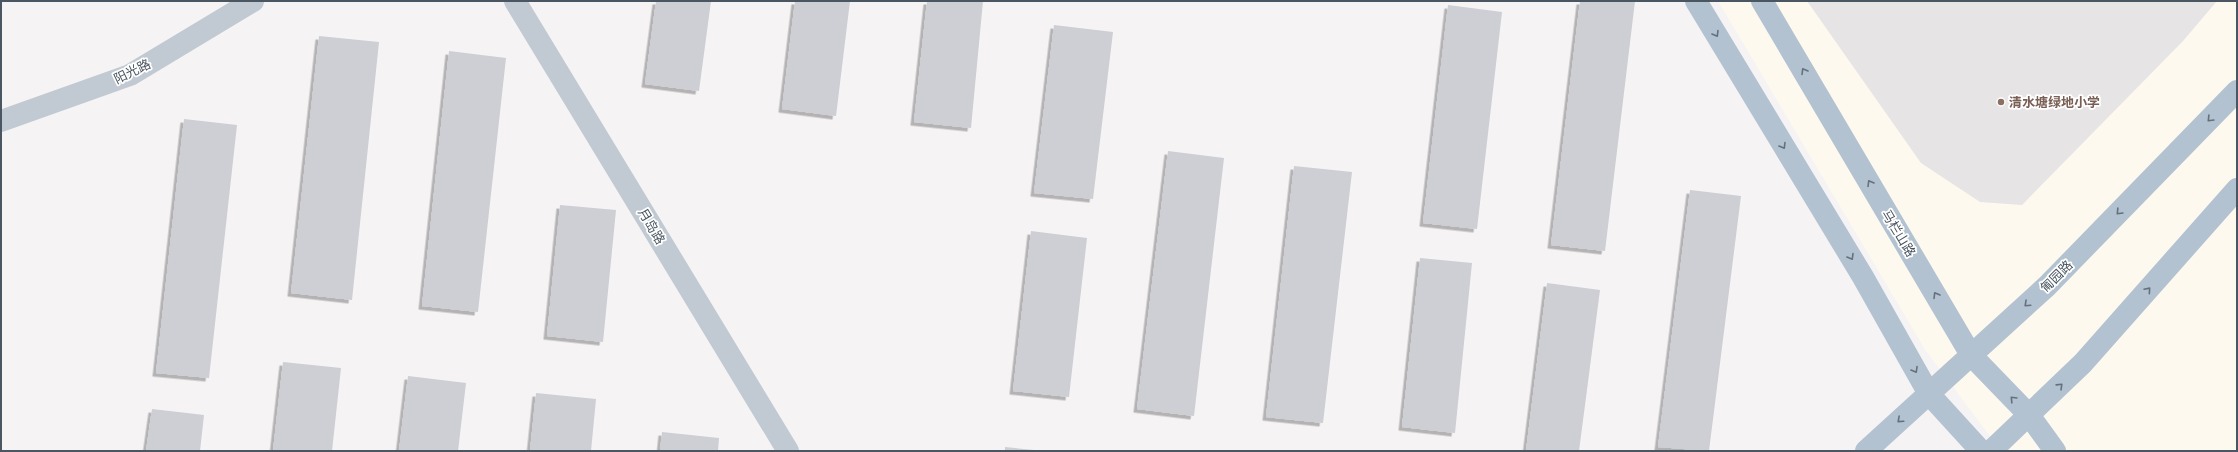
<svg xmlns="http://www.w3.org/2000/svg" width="2238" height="452" viewBox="0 0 2238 452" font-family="Quicksand,'Noto Sans SC',sans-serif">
	<defs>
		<filter id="shadow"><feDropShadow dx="-3.5" dy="3.5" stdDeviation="0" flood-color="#0004"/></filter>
	</defs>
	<rect width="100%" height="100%" fill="#f5f3f3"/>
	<!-- commercial -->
	<path fill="#fdf9ef" d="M1718 1H2237V451H2001L1926 351Z"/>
	<!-- education -->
	<path fill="#e6e4e5" d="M1807 1H2217L2183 41 2022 205 1980 202 1921 163Z"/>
	<!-- building -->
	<path fill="#cdcfd5" filter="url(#shadow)" d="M656 1H711L699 91 645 84Z
		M795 1H850L836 116 782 109Z
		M927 1H983L971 128 914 122Z
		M1580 1H1635L1605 251 1551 245Z
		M1448 5 1502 12 1477 229 1423 223Z
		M1054 25 1113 32 1093 199 1034 193Z
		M319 36 379 42 352 300 291 293Z
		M449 51 506 58 478 312 422 306Z
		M184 119 237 125 209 378 156 373Z
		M1168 151 1224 158 1194 416 1137 409Z
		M1294 166 1352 172 1323 423 1266 417Z
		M1690 190 1741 196 1709 451 1658 447Z
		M560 205 616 210 603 342 547 336Z
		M1031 231 1087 238 1069 397 1013 391Z
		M1420 258 1472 263 1455 433 1402 427Z
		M1547 283 1600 290 1579 451H1526Z
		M283 362 341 368 332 451H273Z
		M408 376 466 383 458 451H399Z
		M536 393 596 399 591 451H530Z
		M152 409 204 415 200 451H146Z
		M662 432 719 438 718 451H660Z
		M1005 447 1034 450V451H1005Z"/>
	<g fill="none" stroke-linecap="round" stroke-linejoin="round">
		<!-- minor -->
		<path stroke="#c1cad2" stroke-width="22" d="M515 1 788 451
			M1 121 130 75 253 1"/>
		<!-- major -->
		<path stroke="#b3c2d1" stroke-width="22" d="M1696 1 1863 277 1929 394 1981 451
			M1762 1 1971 355 2029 415 2055 451
			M1866 451 2047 286 2237 91
			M1991 451 2083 363 2237 189"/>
	</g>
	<!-- one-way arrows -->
	<defs><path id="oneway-chevron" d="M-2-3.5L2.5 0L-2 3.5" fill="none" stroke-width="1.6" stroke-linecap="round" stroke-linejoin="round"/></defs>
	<g stroke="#64717d">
		<use href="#oneway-chevron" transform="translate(1716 34) rotate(59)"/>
		<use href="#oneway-chevron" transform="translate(1804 71) rotate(-121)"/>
		<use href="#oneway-chevron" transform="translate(2210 119) rotate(134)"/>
		<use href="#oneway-chevron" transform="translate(1783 146) rotate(59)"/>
		<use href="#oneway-chevron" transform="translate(1870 183) rotate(-121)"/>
		<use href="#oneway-chevron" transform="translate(2119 212) rotate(134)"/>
		<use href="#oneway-chevron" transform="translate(1851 257) rotate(59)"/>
		<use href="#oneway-chevron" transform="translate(2148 290) rotate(-49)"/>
		<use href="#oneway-chevron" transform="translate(1936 295) rotate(-121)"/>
		<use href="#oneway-chevron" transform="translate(2027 304) rotate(137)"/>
		<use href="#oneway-chevron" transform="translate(1915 370) rotate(60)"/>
		<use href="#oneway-chevron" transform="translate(2060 386) rotate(-44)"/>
		<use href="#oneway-chevron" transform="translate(2013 399) rotate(-134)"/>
		<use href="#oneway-chevron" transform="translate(1900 420) rotate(138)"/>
	</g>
	<!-- markers -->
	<circle fill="#8d6e63" stroke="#fff" stroke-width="1.5" cx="2001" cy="102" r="4"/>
	<g text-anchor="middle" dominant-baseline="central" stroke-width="3.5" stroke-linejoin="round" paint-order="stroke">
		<!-- street labels -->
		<g font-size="13" fill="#4a5661" stroke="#fff">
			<text transform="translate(132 71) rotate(-26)">阳光路</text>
			<text transform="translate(652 226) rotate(59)">月岛路</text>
			<text transform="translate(1899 233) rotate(59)">马栏山路</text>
			<text transform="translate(2056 276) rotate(-45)">匍园路</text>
		</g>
		<!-- education labels -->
		<g font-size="13" font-weight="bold" fill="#785e54" stroke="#fff" text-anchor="start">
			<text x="2009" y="102">清水塘绿地小学</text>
		</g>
	</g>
	<!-- border -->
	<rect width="2238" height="452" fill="none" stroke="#4a5661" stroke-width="4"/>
</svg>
